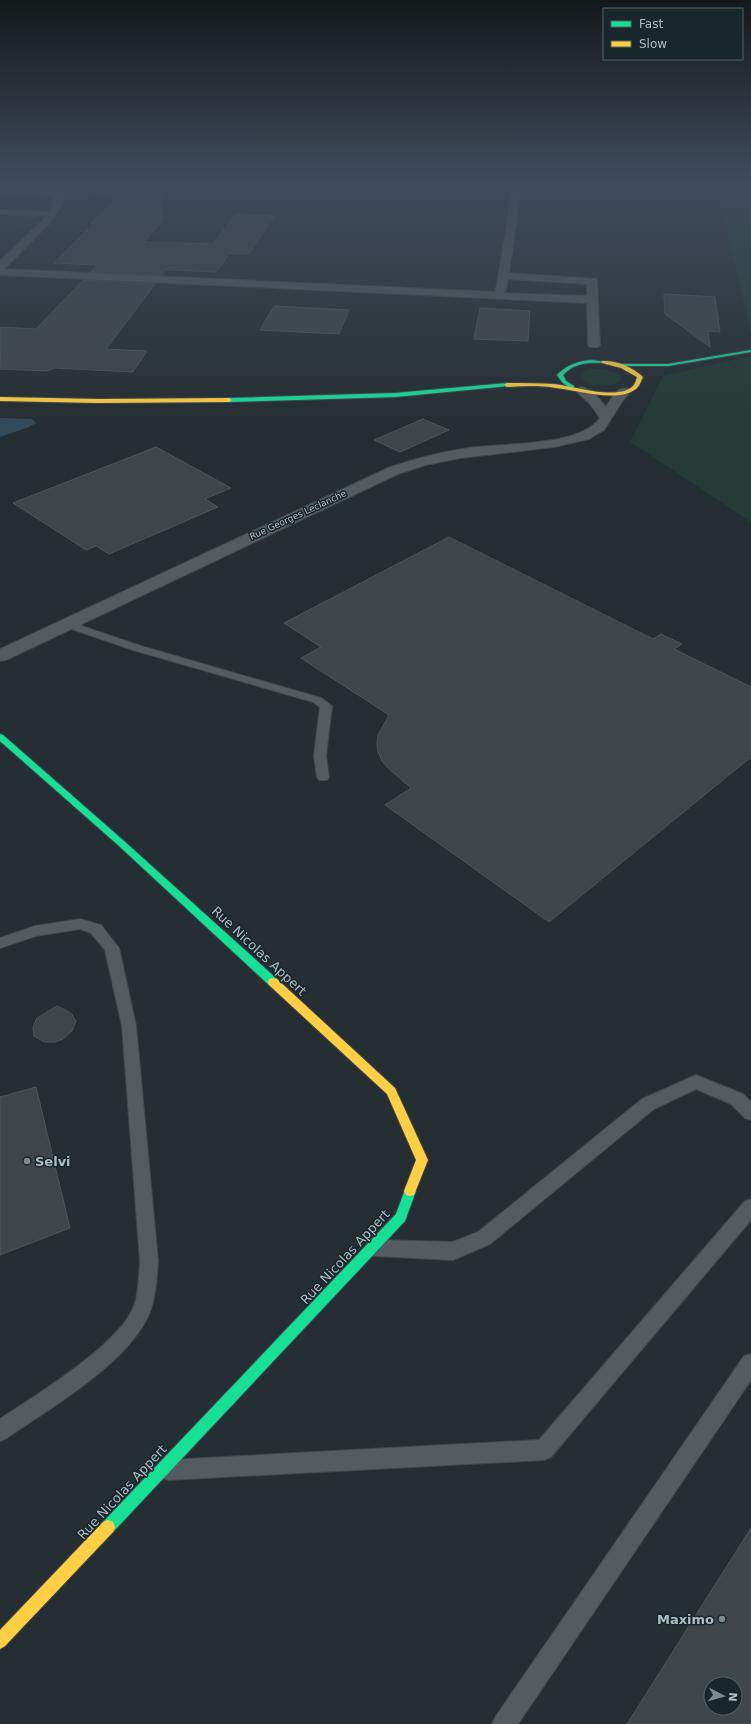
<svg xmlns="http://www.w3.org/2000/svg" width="751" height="1724" viewBox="0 0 751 1724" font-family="'DejaVu Sans',sans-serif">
	<rect width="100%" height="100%" fill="#252e32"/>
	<!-- green -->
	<path fill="#253a35" d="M716 181H751V333Z
		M0 216 35 217 26 225 0 224Z
		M751 356V522L630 442 663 376Z
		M600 369 615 372 622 378 621 380C612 389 587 388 580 376 584 369 593 369 600 369Z"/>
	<!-- water -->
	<path fill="#314c58" d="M0 418 32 419 36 423 29 427 0 437Z"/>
	<!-- building -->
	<path fill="#3f464a" stroke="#4d565a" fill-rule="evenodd" d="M82 181H162V221L144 242 213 244 236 214 274 216 249 254H229L216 272 166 270 162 275 91 272 98 265 54 263 93 224 91 223 117 198 81 190Z
		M83 280 155 284 106 349 147 351 133 372 54 368 47 371 0 369V327L36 329Z
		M664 294 715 297 720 332 708 331 710 347 665 314Z
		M274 306 349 310 339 334 260 330Z
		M480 308 530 311 528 341 474 339Z
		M423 419 449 430 400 452 374 440Z
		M156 447 231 488 205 499 218 507 109 554 96 546 86 550 13 503Z
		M449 537 653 639 661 634 682 644 674 649 751 687V757L549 922 385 805 411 788 389 769 382 761 378 752 377 744 378 735 389 715 301 658 321 647 284 623Z
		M57 1006 71 1013 76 1021 72 1031 63 1039 55 1042H44L34 1036 33 1027 37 1018Z
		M36 1087 70 1228 0 1255V1097Z
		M751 1528V1724H627ZM711 1684H735V1708H711Z"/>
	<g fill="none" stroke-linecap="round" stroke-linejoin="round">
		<!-- lane casing -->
		<g stroke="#42494c" stroke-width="2">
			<path id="lane" d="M0 191 59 192 62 194 59 196 0 195Z
				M0 210 52 212 55 214 52 216 0 214Z
				M67 621 141 646 321 698 332 706 326 756 329 777 327 780H319L317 777 314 756 320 707 313 702 133 650 63 626 62 624Z
				M80 919 101 925 119 948 136 1026 158 1261C157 1277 156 1294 151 1309 134 1360 50 1408 7 1438L0 1441V1419C35 1396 120 1344 134 1306 139 1292 139 1276 140 1261L122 1026 105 950 91 933 80 929 36 936 0 948V938L35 926Z
				M696 1075 743 1094 751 1102V1120L745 1118 731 1104 696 1089 654 1109 490 1244 453 1260 374 1256 368 1254 365 1248 368 1242 374 1240 453 1242 478 1232 642 1099Z
				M751 1199V1220L551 1457 544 1460 168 1480 161 1477 158 1470 161 1463 168 1460 539 1440 745 1201Z
				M751 1354V1380L518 1724H492L496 1716 744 1356Z"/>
		</g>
		<!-- street casing -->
		<g stroke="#42494c" stroke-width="2">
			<path id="street" d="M58 181H66L62 206 49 224 4 269 497 292 496 290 514 181H522L509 273 596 279 597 281 600 345 598 347H590L588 345 587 303 0 275V261L43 220 52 206ZM508 279 587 284V296L504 293 506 290Z
				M582 387C592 390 600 399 606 407 611 399 617 386 628 389L630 392 622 402 604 430 589 439 554 447 460 458 426 465 398 474 6 660 0 661V649L388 468C414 459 441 452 468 448 502 443 580 447 600 418L590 404 576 391 578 388Z"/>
		</g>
		<!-- fast casing -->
		<g stroke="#42494c" stroke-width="2">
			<path id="fast" d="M751 350V352L668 366H621L619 365 621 364H668Z
				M592 360 606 362 604 363C588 362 574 363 563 375L566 381 574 386V388C566 388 561 381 557 375 567 365 578 361 592 360Z
				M507 383 509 384V386L395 397 229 402 226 400 229 398 395 393Z
				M0 734 3 735 124 841 277 979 278 982 277 985 273 986 269 985 118 845 0 741Z
				M410 1186 414 1187 416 1191 405 1221 113 1532 108 1534 103 1532 101 1527 103 1522 396 1214 406 1187Z"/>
		</g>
		<!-- slow casing -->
		<g stroke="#42494c" stroke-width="2">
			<path id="slow" d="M602 361C616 360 633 367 643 377 641 381 640 385 637 388 619 404 578 390 556 388 540 385 523 386 507 387L504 385 507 383C523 383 538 383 554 384 573 386 618 401 633 386 635 384 636 380 637 377L621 368 602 363Z
				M0 397 99 399 229 398 232 400 229 402 99 403 0 401Z
				M273 978 277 979 395 1088 428 1160 414 1195 410 1196 406 1195 404 1191 416 1160 387 1094 269 985 268 982 269 979Z
				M108 1520 113 1522 115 1527 113 1532 5 1646 0 1649V1630L103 1522Z"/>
		</g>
		<!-- lane -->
		<use href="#lane" fill="#555c60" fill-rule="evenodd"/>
		<!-- street -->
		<use href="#street" fill="#555c60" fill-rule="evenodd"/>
		<!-- fast -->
		<use href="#fast" fill="#16e098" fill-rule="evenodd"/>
		<!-- slow -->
		<use href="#slow" fill="#ffcf43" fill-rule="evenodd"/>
	</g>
	<!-- sky -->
	<linearGradient id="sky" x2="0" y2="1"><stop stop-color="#14191c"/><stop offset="0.43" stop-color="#404c5a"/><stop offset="1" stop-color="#404c5a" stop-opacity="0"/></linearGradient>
	<rect width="751" height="422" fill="url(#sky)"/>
	<!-- markers -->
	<g fill="#7e8a91" stroke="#19262c" stroke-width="1.5">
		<circle cx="27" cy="1161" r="4"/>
		<circle cx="722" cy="1619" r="4"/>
	</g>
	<g text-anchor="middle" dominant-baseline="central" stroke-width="3" stroke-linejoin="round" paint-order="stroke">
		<!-- far-street labels -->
		<g font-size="9" fill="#aebcc4" stroke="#19262c">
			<text transform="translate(298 515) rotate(-25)">Rue Georges Leclanche</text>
		</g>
		<!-- near-street labels -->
		<g font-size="13" fill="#aebcc4" stroke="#19262c">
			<text transform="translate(259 951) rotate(43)">Rue Nicolas Appert</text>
			<text transform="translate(345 1257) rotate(-47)">Rue Nicolas Appert</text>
			<text transform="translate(122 1492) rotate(-47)">Rue Nicolas Appert</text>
		</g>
		<!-- near-poi labels -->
		<g font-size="13" font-weight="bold" fill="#aebcc4" stroke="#19262c" text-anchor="start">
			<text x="35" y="1161">Selvi</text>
			<text x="714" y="1619" text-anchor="end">Maximo</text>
		</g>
	</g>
	<!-- legend -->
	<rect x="603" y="8" width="140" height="52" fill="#19262c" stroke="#556269"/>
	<rect x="611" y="21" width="20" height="6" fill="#16e098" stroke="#556269"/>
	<text x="639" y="28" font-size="12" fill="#aebcc4">Fast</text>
	<rect x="611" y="41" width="20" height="6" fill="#ffcf43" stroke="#556269"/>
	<text x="639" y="48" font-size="12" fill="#aebcc4">Slow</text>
	<!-- north arrow -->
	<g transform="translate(723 1696) rotate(96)"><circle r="19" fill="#19262c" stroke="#556269"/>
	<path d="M0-3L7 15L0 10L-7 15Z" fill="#7e8a91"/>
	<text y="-6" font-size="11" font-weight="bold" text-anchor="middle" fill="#aebcc4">N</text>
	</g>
</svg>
